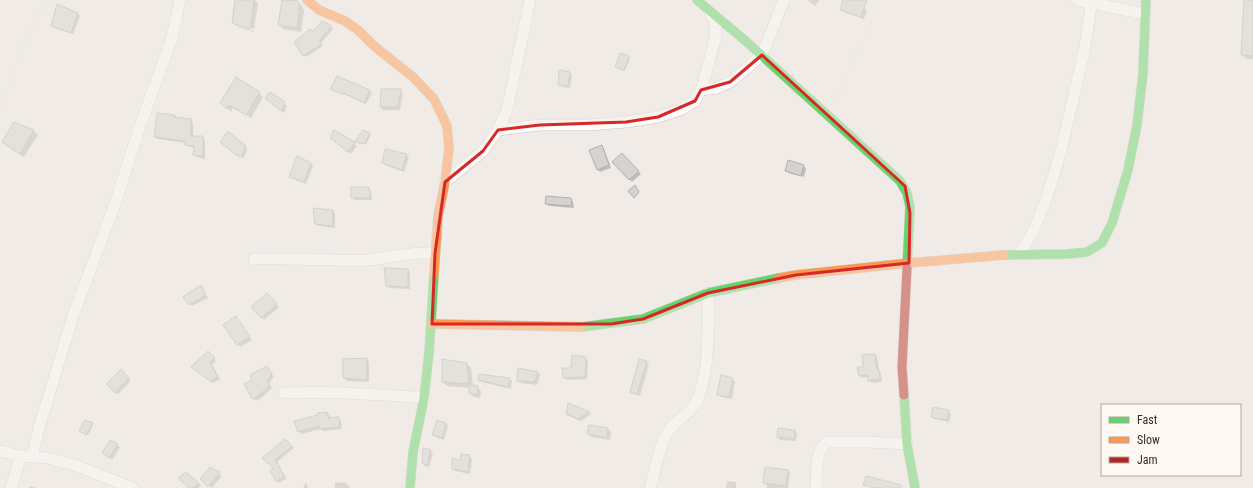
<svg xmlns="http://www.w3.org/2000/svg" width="1253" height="488" viewBox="0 0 1253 488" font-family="'Roboto Condensed',sans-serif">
	<rect width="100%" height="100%" fill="#f0ebe6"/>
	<!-- shadow -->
	<path fill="#0003" d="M236 0H255L258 3 254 29 236 24V26L254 31V32L237 27 233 23Z
		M283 0 297 2 302 6 304 11 301 32 283 29 279 25Z
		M807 0H819L815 6Z
		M1245 0H1253V59H1246L1242 55Z
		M864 8 867 10 864 19 844 12 841 9Z
		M77 13 80 16 73 34 54 28 52 26Z
		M331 27 333 29 321 43 323 46 306 57 304 55 313 34Z
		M620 54 630 58 625 71 617 68Z
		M570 73 572 76 570 88 562 87 560 85Z
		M338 77 370 91 372 93 366 104 345 94V95L333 91 331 89Z
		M382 90H400L403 93 400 110H383L381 107Z
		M259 93 263 97 251 118 233 108 231 112 222 103Z
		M270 93 287 106 284 113 269 101Z
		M174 115 177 118 190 120 193 122V137H202L205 140V159L197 157 194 155 195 148 189 147 186 143 158 139 155 137Z
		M15 123 34 131 38 135 24 157 7 146 3 142Z
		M335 131 357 146 351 154 333 140Z
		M363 131 371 135 366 144 356 143Z
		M223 144 245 147 247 149 244 158 238 156Z
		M602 146 604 149 611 168 600 172 597 169Z
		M622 154 641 174 632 182 613 162Z
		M406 155 409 157 404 172 385 165 383 163Z
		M297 157 311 163 313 166 306 184 293 179 290 176Z
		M789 162 804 166 806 169 804 177 789 173 786 171Z
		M369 188 371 191 372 200H355L352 198Z
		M571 199 573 202 574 208 549 206 546 203Z
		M333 211 335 214V228L319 226 316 224Z
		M408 270 410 273V289L389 288 387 286Z
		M201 287 208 298 192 306 184 297Z
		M267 294 279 307 264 320 253 307Z
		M236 317 252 340 240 347 238 344Z
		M208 352 216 361 212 365 220 379 213 383 195 369Z
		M875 355 877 357 879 371 881 373 882 382 872 383 869 380V377L862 378 860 375Z
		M586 358 588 361 587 379 567 380 564 377Z
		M367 359 369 362V382L347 381 344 378Z
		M646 362 649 364 640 396 633 394 631 392Z
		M467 364 471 368 473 386 477 387 481 391 480 398 474 397 470 393V388L447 386 443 382Z
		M519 369 538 373 540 375 537 385 521 383 518 381Z
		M269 370 274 377 269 383 272 388 260 399 256 401 253 398Z
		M121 371 131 381 118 394 107 384Z
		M510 379 512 381 511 389 482 382 479 380Z
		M732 379 735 381 732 399 721 397 718 394Z
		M569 404 589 413 591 414 581 421 569 416 567 414Z
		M948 411 951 414 949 422 935 419 932 417Z
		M327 413 329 415 330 419 338 418 341 421 342 429 323 431 321 429 301 434 299 431Z
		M446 423 448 426 444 440 436 437 433 435Z
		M92 424 93 425 88 435 82 432Z
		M590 426 608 429 611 432 610 440 591 437 589 434Z
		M795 431 797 434 796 441 780 440 778 437Z
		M285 440 294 448 277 462 286 479 279 483 277 481 276 469 264 458Z
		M117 445 120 447 112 460 106 455Z
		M430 451 433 453 429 467 425 466 423 463Z
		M469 456 472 459 470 474 455 471 453 469Z
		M210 468 222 476 212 488 202 479Z
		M787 471 790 473 788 488H766L767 485 764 483Z
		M186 473 199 483 201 486 198 488H190Z
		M727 481 736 482V488H726Z
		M306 482 308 488H303Z
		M335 482 346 483 349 486V488H335Z
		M30 486 37 488H29Z"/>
	<!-- building -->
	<path fill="#d6d2cf" stroke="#b4b0ad" d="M235 0H254L250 29 232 23Z
		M282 0 298 1 300 6 297 28 278 25Z
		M843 0H867L861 17 840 10Z
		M1244 0H1253V56L1241 55Z
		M57 4 78 13 71 33 51 26Z
		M322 21 332 26 319 41 322 44 303 56 294 42 310 29 313 32Z
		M620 53 629 56 624 70 615 67Z
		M559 70 570 72 568 86 558 85Z
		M337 76 370 90 364 103 343 93V94L330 89Z
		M236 77 260 92 246 115 229 105 227 109 220 103Z
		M381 89H401L398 107H380Z
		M270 92 285 102 281 111 265 98Z
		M157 113 175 115 174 117 191 119V136H203V157L193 155 194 146 185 145V141L154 137Z
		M14 122 34 130 20 154 2 142Z
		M334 130 355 142 348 152 330 138Z
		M363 130 370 133 365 144 355 142Z
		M228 131 246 146 242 157 235 154 220 142Z
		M602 145 609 165 597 170 589 150Z
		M385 149 407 154 402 170 382 163Z
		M622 153 639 171 629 180 612 162Z
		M297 156 311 163 304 182 289 177Z
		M788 160 804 165 801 176 785 171Z
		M635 185 639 192 634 198 628 191Z
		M351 187H369L370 198H351Z
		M546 196 571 198 572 206 545 204Z
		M313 208 333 210V226L315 224Z
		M384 268 408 269V287L386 286Z
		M201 285 206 295 189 305 183 297Z
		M267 293 277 304 261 318 251 307Z
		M236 316 250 337 237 345 223 325Z
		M208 351 215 358 210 362 218 377 210 381 191 367Z
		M875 354 877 370H879L880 379 868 381V375L859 376 857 367H863L862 355Z
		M572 355 586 357 585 377 563 378 562 368H571Z
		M367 358V380L343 378V359Z
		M442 359 467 363 469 384 442 382Z
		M639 359 647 361 637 394 630 392Z
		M267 366 272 374 267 380 270 385 257 397 252 399 244 384 252 380 250 375Z
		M518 368 538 372 535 382 517 381Z
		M121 369 129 378 115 393 106 384Z
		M479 374 510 378 508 387 478 380Z
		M721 375 733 378 729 397 717 395Z
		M469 384 478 386 477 395 469 393Z
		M568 403 590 412 578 419 566 414Z
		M933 407 949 410 947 420 931 417Z
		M327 412 328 418 339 417 340 427 319 429V426L298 432 294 421 318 415 317 413Z
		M85 420 93 423 86 435 79 431Z
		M437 420 446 423 442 438 432 435Z
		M589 425 608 428 607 438 587 434Z
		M778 428 795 430 794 439 777 437Z
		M285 439 292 446 275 460 285 477 276 481 270 471 274 469 262 458Z
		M110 440 118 444 109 458 102 453Z
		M423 448 431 450 427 465 422 463Z
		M461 454 470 455 468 472 452 469V458L460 460Z
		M210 467 220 472 208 487 200 479Z
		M765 467 788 470 786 486 763 483Z
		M186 472 199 483 192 488H189L178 478Z
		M866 476 901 485V488H875L863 485Z"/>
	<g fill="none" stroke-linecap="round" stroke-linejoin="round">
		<!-- street casing -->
		<g stroke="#cbc7c4" stroke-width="12">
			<path id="street" d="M1077 0 1145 14
				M701 90 717 88 730 82 746 69 762 55 784 0
				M498 130 540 125H589L626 122 658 117 682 109 695 101 701 90 707 70 716 35 715 23 710 12
				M445 182 483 151 498 130 507 110 530 0
				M1020 254 1033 232 1046 200 1061 151 1084 52 1092 0
				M254 259C292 258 330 261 368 260 382 259 396 255 410 254 418 253 426 253 435 253
				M284 393C331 391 377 394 424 398
				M0 451 21 456 48 458 77 466 133 488
				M32 457 39 428 74 313 115 204 140 126 172 38 180 0
				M11 488 21 456
				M650 488C655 473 660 441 669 430 678 418 694 412 699 396 710 365 708 326 708 293
				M816 488C817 472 814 453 827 442H869L907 444"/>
		</g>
		<!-- fast casing -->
		<g stroke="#cbc7c4" stroke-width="10">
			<path id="fast" d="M697 0 748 43 900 181 907 193 910 207 907 268
				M1004 255 1068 254 1087 252 1102 243 1112 223 1128 170 1137 125 1143 73 1146 0
				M582 327 643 319 708 293 779 278
				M904 395 907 444 915 488
				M410 488 413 452 424 398 429 353 434 274"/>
		</g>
		<!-- slow casing -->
		<g stroke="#cbc7c4" stroke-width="10">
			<path id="slow" d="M307 0 319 10 345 21 358 30 374 46 413 77 434 99 447 126 449 148 445 182 438 216 434 274
				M779 278 796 275 909 263 1004 255
				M432 324 582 327"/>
		</g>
		<!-- jam casing -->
		<g stroke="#cbc7c4" stroke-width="10">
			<path id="jam" d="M904 395 902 367 907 268"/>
		</g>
		<!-- path -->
		<path stroke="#dad9d8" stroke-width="2" stroke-dasharray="1 3" stroke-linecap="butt" d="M835 104 849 68 873 20
			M0 108C13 73 26 30 49 0"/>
		<!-- street -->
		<use href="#street" stroke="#fdfcfb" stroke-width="11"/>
		<!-- fast -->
		<use href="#fast" stroke="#63d668" stroke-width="9"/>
		<!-- slow -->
		<use href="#slow" stroke="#ff974d" stroke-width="9"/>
		<!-- jam -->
		<use href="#jam" stroke="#b3261e" stroke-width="9"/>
	</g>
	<!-- marked area -->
	<path d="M0 0H1253V488H0ZM762 55 905 186 910 213 909 263 796 275 708 293 643 319 611 324H432L435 253 445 182 483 151 498 130 540 125 626 122 658 117 695 101 701 90 730 82Z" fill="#f0ebe6" fill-opacity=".55" fill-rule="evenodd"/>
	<path fill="none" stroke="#d62828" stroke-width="3" stroke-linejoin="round" d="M762 55 905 186 910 213 909 263 796 275 708 293 643 319 611 324H432L435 253 445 182 483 151 498 130 540 125 626 122 658 117 695 101 701 90 730 82Z"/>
	<!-- legend -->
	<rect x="1101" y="404" width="140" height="72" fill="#fff8f2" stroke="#ada7a2"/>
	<rect x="1109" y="417" width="20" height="6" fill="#63d668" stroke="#ada7a2"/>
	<text x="1137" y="424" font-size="12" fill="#312e2b">Fast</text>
	<rect x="1109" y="437" width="20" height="6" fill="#ff974d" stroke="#ada7a2"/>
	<text x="1137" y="444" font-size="12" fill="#312e2b">Slow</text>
	<rect x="1109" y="457" width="20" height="6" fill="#b3261e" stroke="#ada7a2"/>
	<text x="1137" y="464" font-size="12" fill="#312e2b">Jam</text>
</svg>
